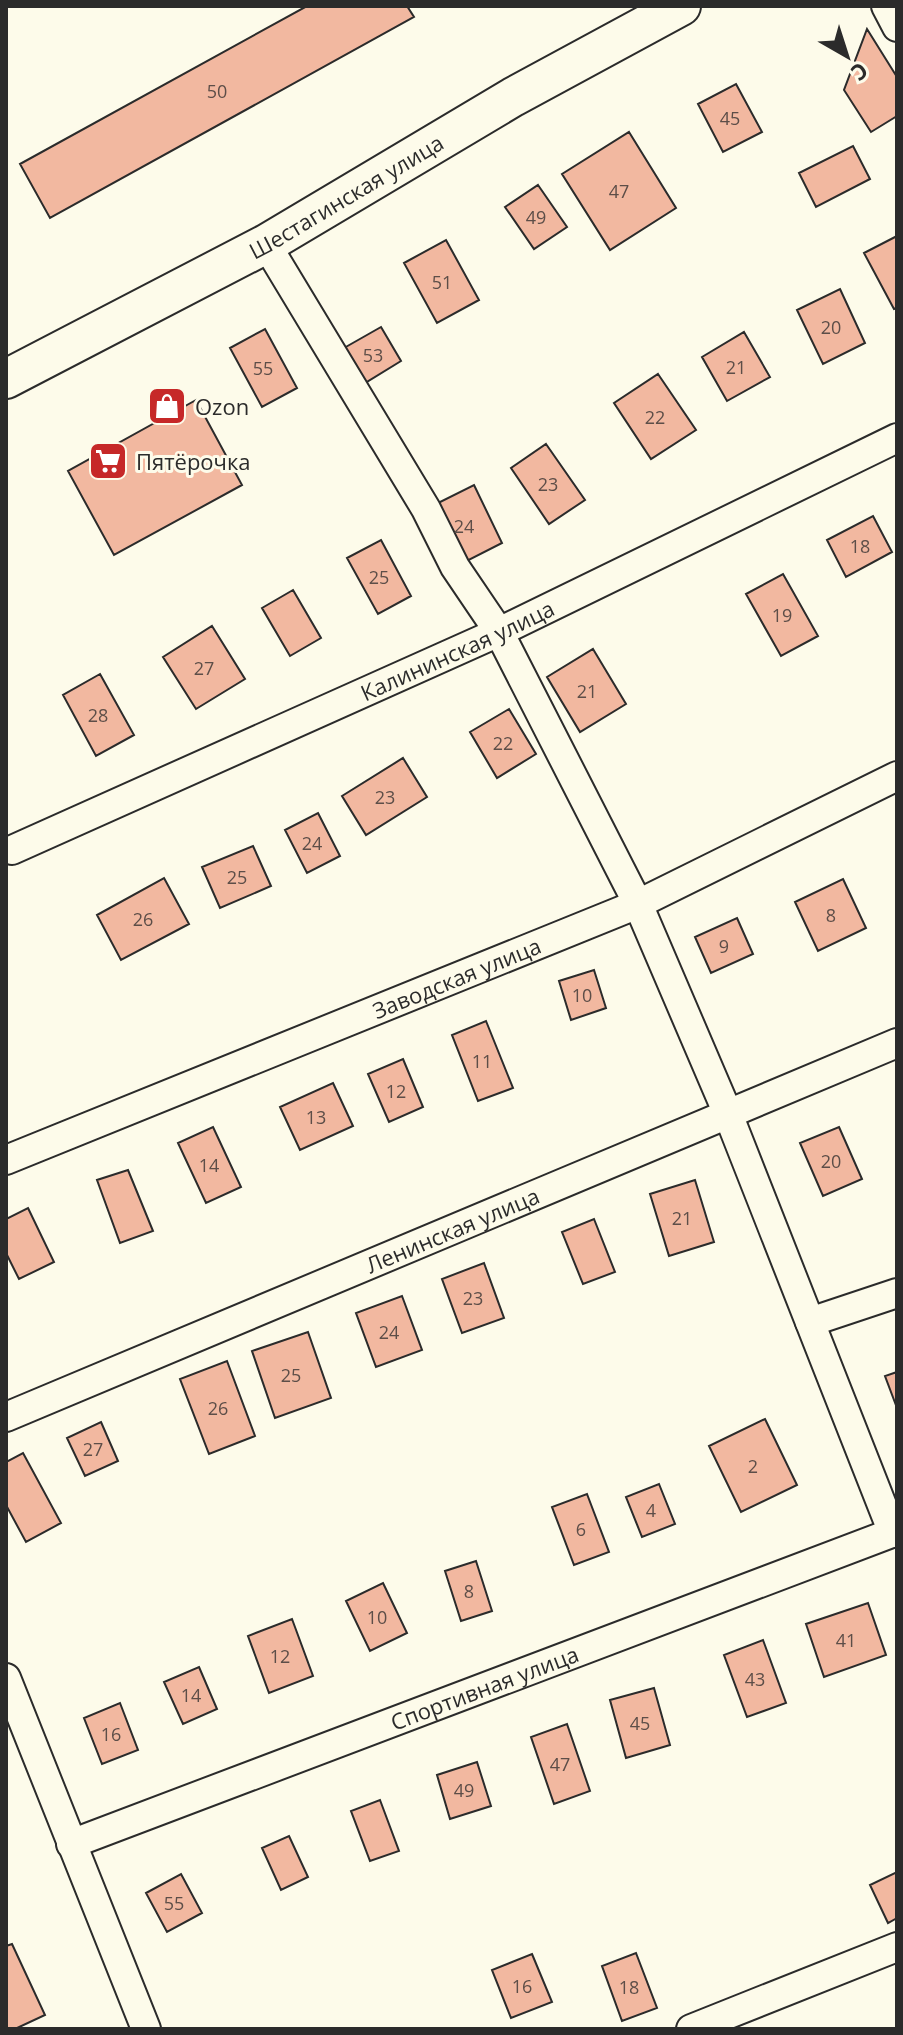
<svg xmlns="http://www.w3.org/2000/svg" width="903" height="2035" viewBox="0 0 903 2035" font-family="'Open Sans',sans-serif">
	<rect width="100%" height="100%" fill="#fdfbea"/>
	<!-- building -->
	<path fill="#f2b8a0" stroke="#2b2b2b" stroke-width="2" d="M307 6H407L414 17 50 218 20 164Z
		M867 29 897 77V116L871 132 844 90Z
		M736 84 762 132 723 152 698 104Z
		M629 132 676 208 610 250 562 174Z
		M853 146 870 179 816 207 799 173Z
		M538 185 567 227 534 249 505 207Z
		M897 236V308L894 309 864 253Z
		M446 240 479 300 437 323 404 263Z
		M840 289 865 343 823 364 797 310Z
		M381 327 401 361 365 383 344 348Z
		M265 329 297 388 262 407 230 348Z
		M744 332 770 377 727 401 702 357Z
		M658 374 696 430 651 459 614 403Z
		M196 400 242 485 114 555 68 471Z
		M546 444 585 500 549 524 511 468Z
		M474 485 502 543 455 567 426 509Z
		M873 516 892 552 846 577 827 540Z
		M381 540 411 596 378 614 347 558Z
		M783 574 818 636 781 656 746 594Z
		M293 590 321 638 290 656 262 608Z
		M212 626 245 679 196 709 163 657Z
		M593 649 626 704 580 732 547 677Z
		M100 674 134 735 96 756 63 695Z
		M509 709 536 754 497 778 470 732Z
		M403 758 427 797 366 835 342 796Z
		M318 813 340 856 307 873 285 830Z
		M253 846 271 886 220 908 202 867Z
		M164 878 189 924 121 960 97 915Z
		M843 879 866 928 818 951 795 902Z
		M737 918 753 954 711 973 695 937Z
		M594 970 606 1008 571 1020 559 981Z
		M486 1021 513 1088 478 1101 452 1035Z
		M403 1059 423 1107 389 1122 368 1074Z
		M333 1083 353 1126 300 1150 280 1107Z
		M213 1127 241 1187 206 1203 178 1143Z
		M839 1127 862 1179 823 1196 800 1143Z
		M128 1170 153 1231 120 1243 97 1180Z
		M695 1180 714 1242 669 1256 650 1194Z
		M28 1208 54 1262 19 1279 6 1253V1219Z
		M594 1219 615 1272 583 1284 562 1232Z
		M484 1263 504 1318 462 1333 442 1279Z
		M402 1296 422 1350 376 1367 356 1313Z
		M308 1332 331 1398 275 1418 252 1351Z
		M227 1361 255 1436 209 1454 180 1379Z
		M897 1372V1408L885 1376Z
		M765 1419 797 1485 741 1512 709 1446Z
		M101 1422 118 1461 85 1476 67 1438Z
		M23 1453 61 1523 26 1542 6 1505V1462Z
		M659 1484 675 1524 642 1537 626 1497Z
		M587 1494 609 1552 574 1565 552 1507Z
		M476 1561 492 1611 461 1621 445 1571Z
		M383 1583 407 1633 370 1651 346 1601Z
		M868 1603 886 1655 824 1677 806 1624Z
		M292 1619 313 1676 269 1693 248 1636Z
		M763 1640 786 1703 747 1717 724 1655Z
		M199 1667 217 1709 183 1724 164 1682Z
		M654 1688 670 1745 626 1758 610 1700Z
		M120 1703 138 1750 102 1764 84 1718Z
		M567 1724 590 1791 554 1804 531 1737Z
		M477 1762 491 1806 450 1819 437 1775Z
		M380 1800 399 1851 370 1861 351 1811Z
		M289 1836 308 1877 281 1890 262 1848Z
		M897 1872V1918L888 1923 870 1885Z
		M181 1874 202 1913 167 1932 146 1893Z
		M12 1944 45 2015 15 2029H6V1946Z
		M636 1953 657 2008 622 2021 602 1966Z
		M532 1954 552 2002 511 2018 492 1970Z"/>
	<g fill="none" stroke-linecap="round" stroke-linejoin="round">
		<!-- street casing -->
		<g stroke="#2b2b2b" stroke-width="32">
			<g id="street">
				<path d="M886 6 897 27"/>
				<path d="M266 244 426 509 455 567 499 632 638 904 728 1114 893 1533"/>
				<path id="s1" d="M12 850 499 632 897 438"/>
				<path id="s2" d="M6 1160 638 904 897 776"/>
				<path d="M810 1322 897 1293"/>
				<path id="s3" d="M6 1417 897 1043"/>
				<path d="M6 1678 146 2029"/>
				<path id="s4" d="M71 1844 897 1531"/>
				<path d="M691 2029 897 1947"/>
			</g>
		</g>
		<!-- secondary casing -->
		<g stroke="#2b2b2b" stroke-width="42">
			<g id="secondary">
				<path id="s5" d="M6 379 266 244 513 97 681 6"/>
			</g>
		</g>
		<!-- street -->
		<use href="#street" stroke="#fdfbea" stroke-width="28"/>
		<!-- secondary -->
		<use href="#secondary" stroke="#fdfbea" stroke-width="38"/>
	</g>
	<!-- icons -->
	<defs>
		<g id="shop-square" transform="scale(2)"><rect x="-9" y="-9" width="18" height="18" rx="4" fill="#c62828" stroke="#fdfbea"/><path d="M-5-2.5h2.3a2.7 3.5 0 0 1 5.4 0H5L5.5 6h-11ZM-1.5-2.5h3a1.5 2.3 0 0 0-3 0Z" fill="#fff"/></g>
		<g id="supermarket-square" transform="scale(2)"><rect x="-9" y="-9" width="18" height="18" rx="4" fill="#c62828" stroke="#fdfbea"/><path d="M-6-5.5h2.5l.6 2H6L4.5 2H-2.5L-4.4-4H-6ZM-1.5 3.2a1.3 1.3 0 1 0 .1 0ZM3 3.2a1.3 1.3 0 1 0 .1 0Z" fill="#fff"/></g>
	</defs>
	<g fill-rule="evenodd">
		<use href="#shop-square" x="167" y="406"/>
		<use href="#supermarket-square" x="108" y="461"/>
	</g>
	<g text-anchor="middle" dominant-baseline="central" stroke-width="6" stroke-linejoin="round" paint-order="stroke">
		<!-- number labels -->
		<g font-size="18" fill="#5d4e48">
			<text x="217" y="91">50</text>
			<text x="730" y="118">45</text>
			<text x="619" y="191">47</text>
			<text x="536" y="217">49</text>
			<text x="442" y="282">51</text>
			<text x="831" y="327">20</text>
			<text x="373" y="355">53</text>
			<text x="736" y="367">21</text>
			<text x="263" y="368">55</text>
			<text x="655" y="417">22</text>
			<text x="548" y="484">23</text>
			<text x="464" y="526">24</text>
			<text x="860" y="546">18</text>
			<text x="379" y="577">25</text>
			<text x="782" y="615">19</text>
			<text x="204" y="668">27</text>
			<text x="587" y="691">21</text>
			<text x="98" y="715">28</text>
			<text x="503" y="743">22</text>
			<text x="385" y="797">23</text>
			<text x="312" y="843">24</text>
			<text x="237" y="877">25</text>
			<text x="831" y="915">8</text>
			<text x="143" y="919">26</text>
			<text x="724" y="946">9</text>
			<text x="582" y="995">10</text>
			<text x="482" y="1061">11</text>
			<text x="396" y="1091">12</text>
			<text x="316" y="1117">13</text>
			<text x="831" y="1161">20</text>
			<text x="209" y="1165">14</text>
			<text x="682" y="1218">21</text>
			<text x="473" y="1298">23</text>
			<text x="389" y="1332">24</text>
			<text x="291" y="1375">25</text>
			<text x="218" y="1408">26</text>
			<text x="93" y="1449">27</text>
			<text x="753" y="1466">2</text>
			<text x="651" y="1510">4</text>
			<text x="581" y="1529">6</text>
			<text x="469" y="1591">8</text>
			<text x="377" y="1617">10</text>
			<text x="846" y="1640">41</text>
			<text x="280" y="1656">12</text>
			<text x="755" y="1679">43</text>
			<text x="191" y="1695">14</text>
			<text x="640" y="1723">45</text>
			<text x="111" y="1734">16</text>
			<text x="560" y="1764">47</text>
			<text x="464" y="1790">49</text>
			<text x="174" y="1903">55</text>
			<text x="522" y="1986">16</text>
			<text x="629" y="1987">18</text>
		</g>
		<!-- street labels -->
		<g font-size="22" fill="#2b2b2b" stroke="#fdfbea">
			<text stroke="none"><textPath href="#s5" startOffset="386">Шестагинская улица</textPath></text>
			<text stroke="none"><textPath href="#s1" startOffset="488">Калининская улица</textPath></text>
			<text stroke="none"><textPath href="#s2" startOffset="486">Заводская улица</textPath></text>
			<text stroke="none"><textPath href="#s3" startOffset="484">Ленинская улица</textPath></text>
			<text stroke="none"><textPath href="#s4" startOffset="442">Спортивная улица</textPath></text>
		</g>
		<!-- poi labels -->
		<g font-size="22" fill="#2b2b2b" stroke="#fdfbea" text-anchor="start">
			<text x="195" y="406">Ozon</text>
			<text x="136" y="461">Пятёрочка</text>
		</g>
	</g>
	<!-- border -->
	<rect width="903" height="2035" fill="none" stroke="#2b2b2b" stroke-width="16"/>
	<!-- north arrow -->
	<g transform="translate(847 56) rotate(141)" stroke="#fdfbea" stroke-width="6" paint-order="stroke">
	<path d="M0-6L14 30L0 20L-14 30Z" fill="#2b2b2b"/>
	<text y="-12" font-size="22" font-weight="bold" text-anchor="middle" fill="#2b2b2b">С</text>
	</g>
</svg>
